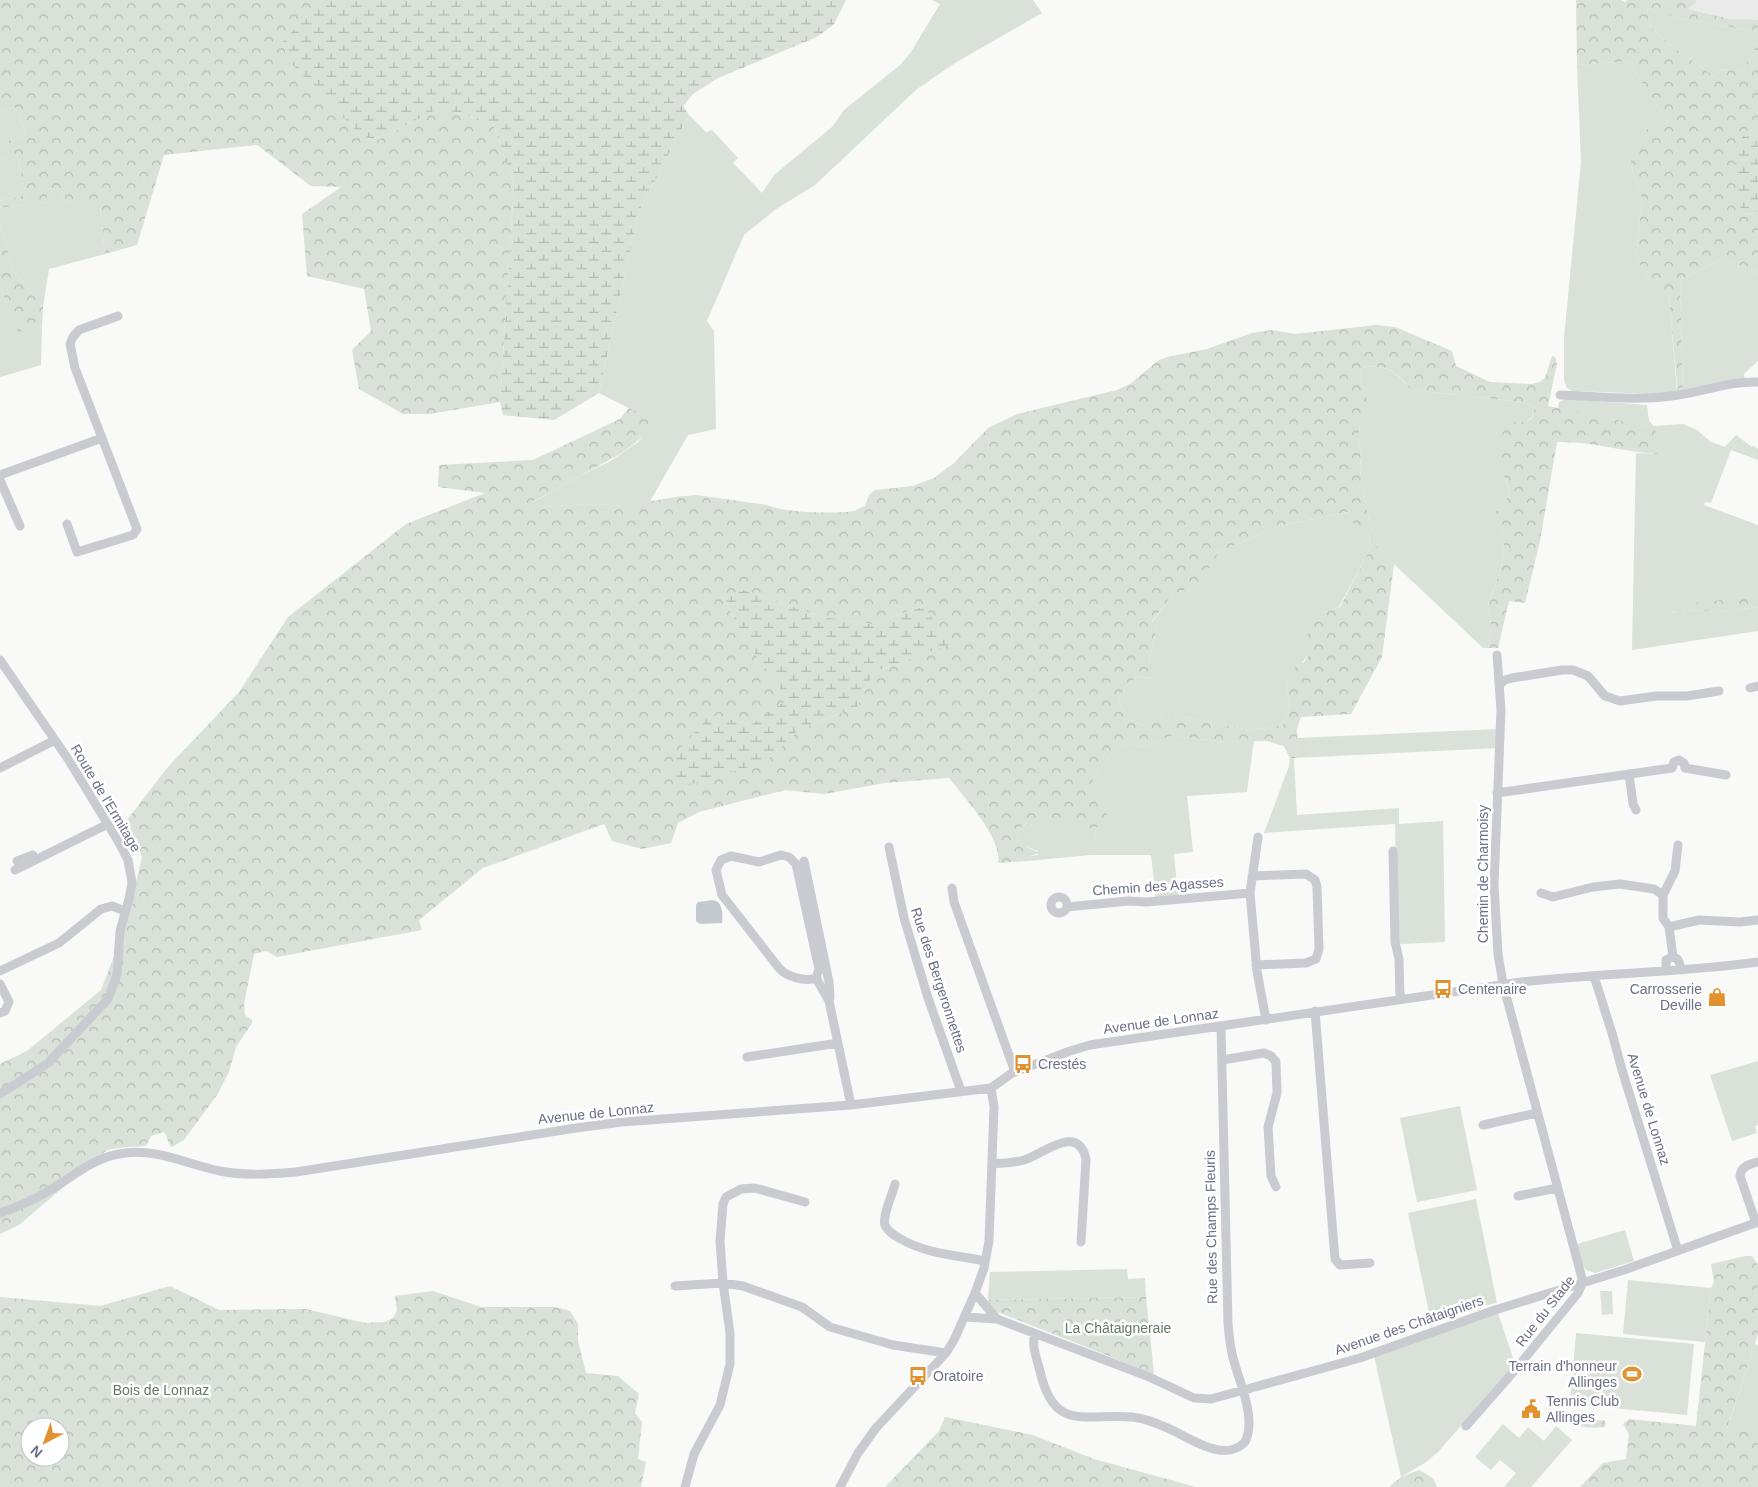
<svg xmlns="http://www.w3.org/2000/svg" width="1758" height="1487" viewBox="0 0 1758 1487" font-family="Arial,sans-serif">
	<defs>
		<pattern id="forest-crowns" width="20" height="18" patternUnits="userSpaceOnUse" patternTransform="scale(1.25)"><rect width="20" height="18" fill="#d9e1d8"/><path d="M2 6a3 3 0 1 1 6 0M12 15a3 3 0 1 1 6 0" fill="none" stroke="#b4bbb5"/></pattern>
		<pattern id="wetland-marsh" width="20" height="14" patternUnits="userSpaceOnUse" patternTransform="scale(1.25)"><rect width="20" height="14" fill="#d9e1d8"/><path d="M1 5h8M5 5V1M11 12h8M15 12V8" fill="none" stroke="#b4bbb5"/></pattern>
	</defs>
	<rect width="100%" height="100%" fill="#f9f9f7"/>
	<!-- built -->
	<path fill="#eaeaea" d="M1695 0H1758V26L1688 9 1697 1Z"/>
	<!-- grass -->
	<path fill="#d9e1d8" d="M932 0H1033L1042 13 955 63 917 89 815 185 776 209 744 235 707 321 714 331 716 429 688 435 649 503 623 506 596 504 536 507 532 502 545 496 575 478 609 462 638 442 654 421 599 393 639 211 689 115 706 132 712 130 738 158 733 163 762 193 774 175 832 127 844 110 900 65 911 52 940 4Z
		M1647 8 1679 18 1758 32V43L1742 71 1721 69 1715 77 1669 44 1651 28Z
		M1628 61 1668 122 1631 166 1642 198 1636 258 1649 279 1669 296 1677 392 1654 394 1573 391 1567 388 1564 380V338L1581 162 1577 65Z
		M15 107 27 135 0 143V112Z
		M17 154 26 195 0 201V159Z
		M60 188 66 202 99 197 105 254 49 269 43 307 14 271 0 227V208L46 202 47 189Z
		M1722 259 1755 270 1758 273V361L1744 374 1745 382 1683 394 1680 280Z
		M0 286 18 331 42 327 41 365 0 377Z
		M1366 366C1392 367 1395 372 1411 390L1522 402 1535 407 1532 417 1526 422H1509L1505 480 1510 491 1503 507 1492 514 1504 542 1501 568 1488 606 1491 626 1489 648H1483L1394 564 1377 546 1372 536 1369 537 1371 547 1339 607 1322 613 1308 655 1287 682 1289 712 1283 725 1249 730 1179 716H1164L1143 726 1127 718 1119 701 1124 689 1137 676 1153 679 1149 663 1156 630 1152 622 1173 594 1192 588 1204 578 1219 552 1279 526 1349 512 1355 526 1369 521 1360 471 1361 453 1358 437 1360 425 1368 415V402L1360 376 1362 369Z
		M1566 399 1647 405 1649 421 1654 426 1683 424 1697 430 1711 442 1725 447 1736 435 1752 447 1753 445 1758 449V460L1731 450 1711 503 1705 502 1704 505 1758 525V596L1668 607 1669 612 1688 610 1717 612 1758 607V631L1632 650 1636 453 1657 454 1650 427 1558 409 1559 402Z
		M1499 729 1497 748 1295 758 1298 751 1297 738Z
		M1172 736 1227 742 1254 740 1247 792 1187 796 1193 852 1174 854 1178 897 1156 899 1151 855H1091L1027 861 1030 856 1038 855V851L1019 844 1017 838 1021 827 1027 823 1034 825 1047 818H1082L1091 830V841L1095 840 1096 828 1106 819 1091 793V784L1098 771 1116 748 1128 744 1144 747Z
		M1290 758H1294L1297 815 1399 808V824L1443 821 1445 942 1401 944 1398 943 1395 824 1264 833 1289 766Z
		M1758 1061V1125L1755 1126 1757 1133 1732 1141 1710 1075Z
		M1460 1106 1477 1190 1417 1202 1400 1118Z
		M1476 1199 1497 1303 1430 1317 1408 1213Z
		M1625 1230 1634 1261 1595 1273 1586 1270 1582 1264 1577 1244Z
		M1127 1269 1128 1279 1145 1278 1146 1297 988 1300 990 1272Z
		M1628 1280 1711 1288 1705 1342 1623 1334Z
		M1600 1291H1612L1613 1314 1602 1315Z
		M1498 1313 1515 1364 1438 1452 1426 1462 1401 1477 1374 1356Z
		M1576 1333 1694 1344 1687 1415 1570 1404Z
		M1755 1344 1758 1346V1425L1727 1429Z
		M1503 1424 1519 1438 1528 1427 1544 1441 1556 1426 1572 1440 1531 1487H1504L1516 1473 1500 1460 1491 1470 1475 1457Z"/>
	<!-- forest -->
	<path fill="url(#forest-crowns)" fill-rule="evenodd" d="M0 0H322L283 41 287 59 360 135 376 141 439 108 492 122 514 184 500 402 430 414H403L359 389 352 350 371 331 364 289 307 276 302 214 341 187 311 186 257 145 164 155 137 245 105 254 99 198 66 202 60 188 47 189V202L0 208V201L26 195 17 154 0 159V143L27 135 15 107 0 112Z
		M1576 0H1621L1625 2 1627 0H1695L1697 1 1688 9 1730 19 1758 20V32L1679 18 1647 8 1651 28 1669 44 1715 77 1721 69 1742 71 1758 43V132L1748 130 1743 215 1758 212V273L1755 270 1722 259 1680 280 1683 394 1678 396 1669 296 1649 279 1636 258 1642 198 1631 166 1632 146 1652 124 1668 122 1628 61 1577 65Z
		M0 227 14 271 43 307 42 327 18 332 0 286Z
		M1376 325 1395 327 1452 351 1456 366 1490 382 1531 384 1540 382 1545 378 1552 356 1555 357 1557 364 1548 406 1650 427 1657 432V454C1624 452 1591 441 1557 442L1540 541 1525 603 1509 601 1498 648H1489L1491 626 1488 607 1501 568 1504 543 1490 524 1492 514 1503 507 1510 491C1501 472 1494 439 1509 422H1526L1532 418 1535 407 1522 402 1411 390C1395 371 1392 367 1366 366L1362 369 1360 376 1368 402V415L1360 425 1358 437 1361 453 1360 471 1369 521 1366 526H1355L1348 512 1279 526 1219 552 1204 578 1192 588 1173 594 1152 621 1156 630 1149 663 1155 676 1153 679 1137 676 1124 689 1119 701 1127 718 1143 726 1164 716H1179L1249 730 1283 725 1289 712 1287 682 1297 665 1304 662 1308 656 1305 639 1322 613 1340 607 1371 547 1369 536 1372 535 1377 546 1394 564 1382 657 1351 714 1301 717 1297 729 1298 751 1295 758H1290L1284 746 1267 741 1227 742 1172 736 1144 747 1128 744 1116 748 1098 771 1091 784V793L1107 810 1106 820 1096 828 1095 840 1093 843 1091 841V830L1082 818H1047L1034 825 1026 823 1021 827 1017 838 1020 844 1040 853 1030 856 1027 861 998 863C1003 839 964 797 949 778L885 783 824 794 785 790 699 812 678 823 671 843 642 849 612 841 604 824 483 868 419 920 422 930 277 957 266 951 254 954 244 1004 245 1015 252 1020V1023L236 1047 229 1072 217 1095 184 1140 172 1147C167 1143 168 1137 164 1132L151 1136 146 1146 127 1147 107 1150 19 1225 0 1234V1064L27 1051 101 990 126 925 142 857 137 840 124 824 167 768 239 692 288 617 406 524 485 493 438 487 439 465 533 460 620 419 629 408 655 421C636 449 606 462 577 477 562 485 549 495 533 501L536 507 596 504 623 506 675 497 696 495 768 505C782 513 837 514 854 511 857 510 861 507 865 506L869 495 875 490 913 486 934 478 953 464 988 428 1017 414 1117 390 1130 384 1159 360 1167 357 1207 349 1252 333 1272 330 1295 334ZM741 589 822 617 872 624 923 606 948 645 874 672 857 707 800 729 765 762 711 714 750 725 789 699 744 639 725 599Z
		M1758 596V607L1717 612 1688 610 1668 612V606Z
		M1745 1256H1752L1758 1265V1335L1727 1428 1758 1425V1487H1580L1603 1463 1626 1459 1629 1434 1623 1424 1629 1419 1696 1426 1711 1288 1714 1282 1711 1264Z
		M170 1286 219 1310 306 1309 365 1323 385 1322 394 1317 397 1310 395 1296 433 1291 481 1307H556L570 1311 578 1324V1341L586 1373 618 1376 639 1394 635 1413 642 1422 638 1459 646 1462 641 1487H0V1297L100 1306ZM30 1427H60V1457H30Z
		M1146 1297 1154 1374 995 1311 989 1304 988 1300Z
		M1563 1413C1577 1418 1588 1421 1604 1420L1606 1424 1605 1427C1587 1429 1574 1427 1559 1416Z
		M945 1417 1033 1435 1094 1459 1196 1487H885L939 1431Z
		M1419 1470 1433 1478 1437 1487H1389L1401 1477Z"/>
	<!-- wetland -->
	<path fill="url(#wetland-marsh)" d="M322 0H846L834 24 817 37 718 78 693 94 683 106 689 115 639 211 599 393 554 420 503 415 500 402 514 184 492 122 439 108 376 141 360 135 287 59 283 41Z
		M1748 130 1758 132V212L1742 215 1734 166 1736 146Z
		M741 589 822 617 872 624 924 606 949 645 874 672 857 707 800 729 765 762 675 789 677 752 711 714 750 725 788 699 744 639 725 599Z"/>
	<!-- water -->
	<path fill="#c4c9d0" d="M707 901C708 900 715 900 716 901 723 904 723 917 722 923L700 924 696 921V905L698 902Z"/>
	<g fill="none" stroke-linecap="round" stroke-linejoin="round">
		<!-- minor -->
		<path stroke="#cacbd0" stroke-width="9" d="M1560 395C1596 396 1635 401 1671 396 1701 393 1728 381 1758 382
			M0 475 102 438 75 368 70 344 73 337 79 330 118 316
			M0 480 20 526
			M67 524 77 552 133 535 137 529 102 438
			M1497 655 1501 710 1494 885 1498 954 1503 984 1583 1282
			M0 660 68 759 118 841 128 860 132 883 129 899 120 931 117 975 108 999 48 1063 0 1094
			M1499 685 1505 680 1512 678 1562 670H1573L1588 676 1605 696 1620 701 1656 696H1687L1719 691
			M1750 688 1758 686
			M0 768 55 740
			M1672 768 1674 762 1679 760 1684 763 1685 768
			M1685 768 1726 775
			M1629 774 1633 804 1636 810
			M1497 793 1672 768
			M1258 837 1250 893 1257 971 1266 1020
			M889 847 904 918 928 998 961 1091
			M1393 851 1395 942 1399 959 1400 999
			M17 861 33 855
			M804 861 829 982 830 998
			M15 870 108 824
			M1252 876 1306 874 1315 880 1317 887 1319 949 1316 959 1306 963 1256 965
			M952 888 954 902 1015 1072
			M1541 893 1553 897 1593 887 1620 884 1654 889 1663 895V918L1669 927 1673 957
			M1663 895 1675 871 1678 845
			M1051 905a8 8 0 1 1 16 0a8 8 0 1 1-16 0Z
			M1067 907 1128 901 1147 902 1250 893
			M1669 927 1699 920 1740 922 1758 920
			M0 971 59 943 101 909 112 906 125 911
			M1666 971V960L1672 957C1680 958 1680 964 1680 970
			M1594 976 1612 1033 1622 1070 1678 1251
			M816 978C805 982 787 977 779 968L722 895 716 870 721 860 731 856 759 862 781 855 789 857 796 864 819 969 816 978 829 1001 851 1105
			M0 984 9 1002 5 1011 0 1013
			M1315 1011 1335 1259 1340 1265 1370 1263
			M747 1057 838 1043
			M1222 1060 1264 1053 1271 1056 1276 1062 1277 1093 1268 1127 1271 1176 1276 1187
			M1483 1125 1537 1113
			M992 1164C1002 1163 1014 1163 1024 1160 1042 1155 1078 1122 1086 1159L1081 1242
			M895 1184C893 1193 882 1216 885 1225 887 1231 894 1235 899 1238 926 1254 955 1255 985 1261
			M1518 1196 1557 1188
			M0 1213C18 1207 36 1199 52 1189 73 1176 94 1158 119 1154 155 1147 186 1164 220 1171 245 1176 271 1174 296 1172L576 1128 622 1122 851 1105 991 1088 1012 1073 1070 1051 1090 1045 1521 982C1600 973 1679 973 1758 962
			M1756 1223 1740 1176C1741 1166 1750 1164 1758 1162
			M675 1286 723 1283 743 1286 802 1307 830 1327 893 1345 946 1353
			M975 1293 997 1319
			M965 1317 997 1319 1147 1376 1194 1398 1211 1399 1360 1358 1495 1310 1624 1270 1758 1222
			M1035 1334C1031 1345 1037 1359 1040 1371 1054 1433 1085 1413 1132 1417 1143 1418 1154 1422 1165 1427 1187 1435 1223 1465 1245 1442 1257 1419 1239 1381 1233 1358 1230 1347 1229 1335 1228 1323L1221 1027
			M1466 1426 1516 1369 1578 1293 1583 1282
			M685 1487 694 1454 720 1405 730 1364V1333L723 1283 720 1241 723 1204 726 1197 741 1189 755 1188 805 1202
			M840 1487 858 1453 876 1428 946 1353 954 1340 975 1293 984 1268 989 1241 994 1107 991 1088"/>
	</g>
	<!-- icons -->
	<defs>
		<g id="bus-bare" transform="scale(1.5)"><path d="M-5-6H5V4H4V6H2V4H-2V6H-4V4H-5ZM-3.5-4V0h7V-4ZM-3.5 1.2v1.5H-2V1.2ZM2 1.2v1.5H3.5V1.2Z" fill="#e2912f" stroke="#fff" stroke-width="2.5" paint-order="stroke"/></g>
		<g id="shop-bare" transform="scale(1.5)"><path d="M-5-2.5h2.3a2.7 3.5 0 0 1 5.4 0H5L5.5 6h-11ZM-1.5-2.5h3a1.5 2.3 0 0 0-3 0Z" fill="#e2912f" stroke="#fff" stroke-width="2.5" paint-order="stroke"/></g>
		<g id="stadium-bare" transform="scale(1.5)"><path d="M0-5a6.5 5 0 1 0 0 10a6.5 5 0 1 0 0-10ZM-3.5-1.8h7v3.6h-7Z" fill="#e2912f" stroke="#fff" stroke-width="2.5" paint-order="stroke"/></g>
		<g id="civic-bare" transform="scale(1.5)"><path d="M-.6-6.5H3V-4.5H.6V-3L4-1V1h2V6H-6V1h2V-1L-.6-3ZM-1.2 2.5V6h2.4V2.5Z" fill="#e2912f" stroke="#fff" stroke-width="2.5" paint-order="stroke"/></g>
	</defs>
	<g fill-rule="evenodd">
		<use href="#bus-bare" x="1443" y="989"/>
		<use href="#shop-bare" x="1717" y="997"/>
		<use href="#bus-bare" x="1023" y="1064"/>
		<use href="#stadium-bare" x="1632" y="1374"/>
		<use href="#bus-bare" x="918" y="1376"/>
		<use href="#civic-bare" x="1531" y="1409"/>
	</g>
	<g text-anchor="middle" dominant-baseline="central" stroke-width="5" stroke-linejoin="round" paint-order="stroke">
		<!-- street labels -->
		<g font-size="14" fill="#697088" stroke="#fff">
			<text transform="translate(106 798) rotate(59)">Route de l'Ermitage</text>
			<text transform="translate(1483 874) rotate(-90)">Chemin de Charmoisy</text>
			<text transform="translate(1158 886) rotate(-4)">Chemin des Agasses</text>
			<text transform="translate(939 980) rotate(72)">Rue des Bergeronnettes</text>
			<text transform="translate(1161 1021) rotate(-8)">Avenue de Lonnaz</text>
			<text transform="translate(1649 1109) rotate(73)">Avenue de Lonnaz</text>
			<text transform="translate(596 1113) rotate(-6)">Avenue de Lonnaz</text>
			<text transform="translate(1211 1227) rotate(-91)">Rue des Champs Fleuris</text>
			<text transform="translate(1545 1311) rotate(-52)">Rue du Stade</text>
			<text transform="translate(1409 1325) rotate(-19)">Avenue des Châtaigniers</text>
		</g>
		<!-- poi labels -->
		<g font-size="14" fill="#697088" stroke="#fff" text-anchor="start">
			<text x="1458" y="989">Centenaire</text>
			<text x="1702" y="989" text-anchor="end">Carrosserie<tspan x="1702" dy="16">Deville</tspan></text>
			<text x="1038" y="1064">Crestés</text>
			<text x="1617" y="1366" text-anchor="end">Terrain d'honneur<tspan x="1617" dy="16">Allinges</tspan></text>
			<text x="933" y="1376">Oratoire</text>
			<text x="1546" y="1401">Tennis Club<tspan x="1546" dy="16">Allinges</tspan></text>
		</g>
		<!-- park labels -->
		<g font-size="14" fill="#647a66" stroke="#fff">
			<text x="1118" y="1328">La Châtaigneraie</text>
			<text x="161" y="1390">Bois de Lonnaz</text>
		</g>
	</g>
	<!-- north arrow -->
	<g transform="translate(45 1442) rotate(221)"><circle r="24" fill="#ffffff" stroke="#c3c6cf"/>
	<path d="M0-4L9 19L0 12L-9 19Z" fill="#e2912f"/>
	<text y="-8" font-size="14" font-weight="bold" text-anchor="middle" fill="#697088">N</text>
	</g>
</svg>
